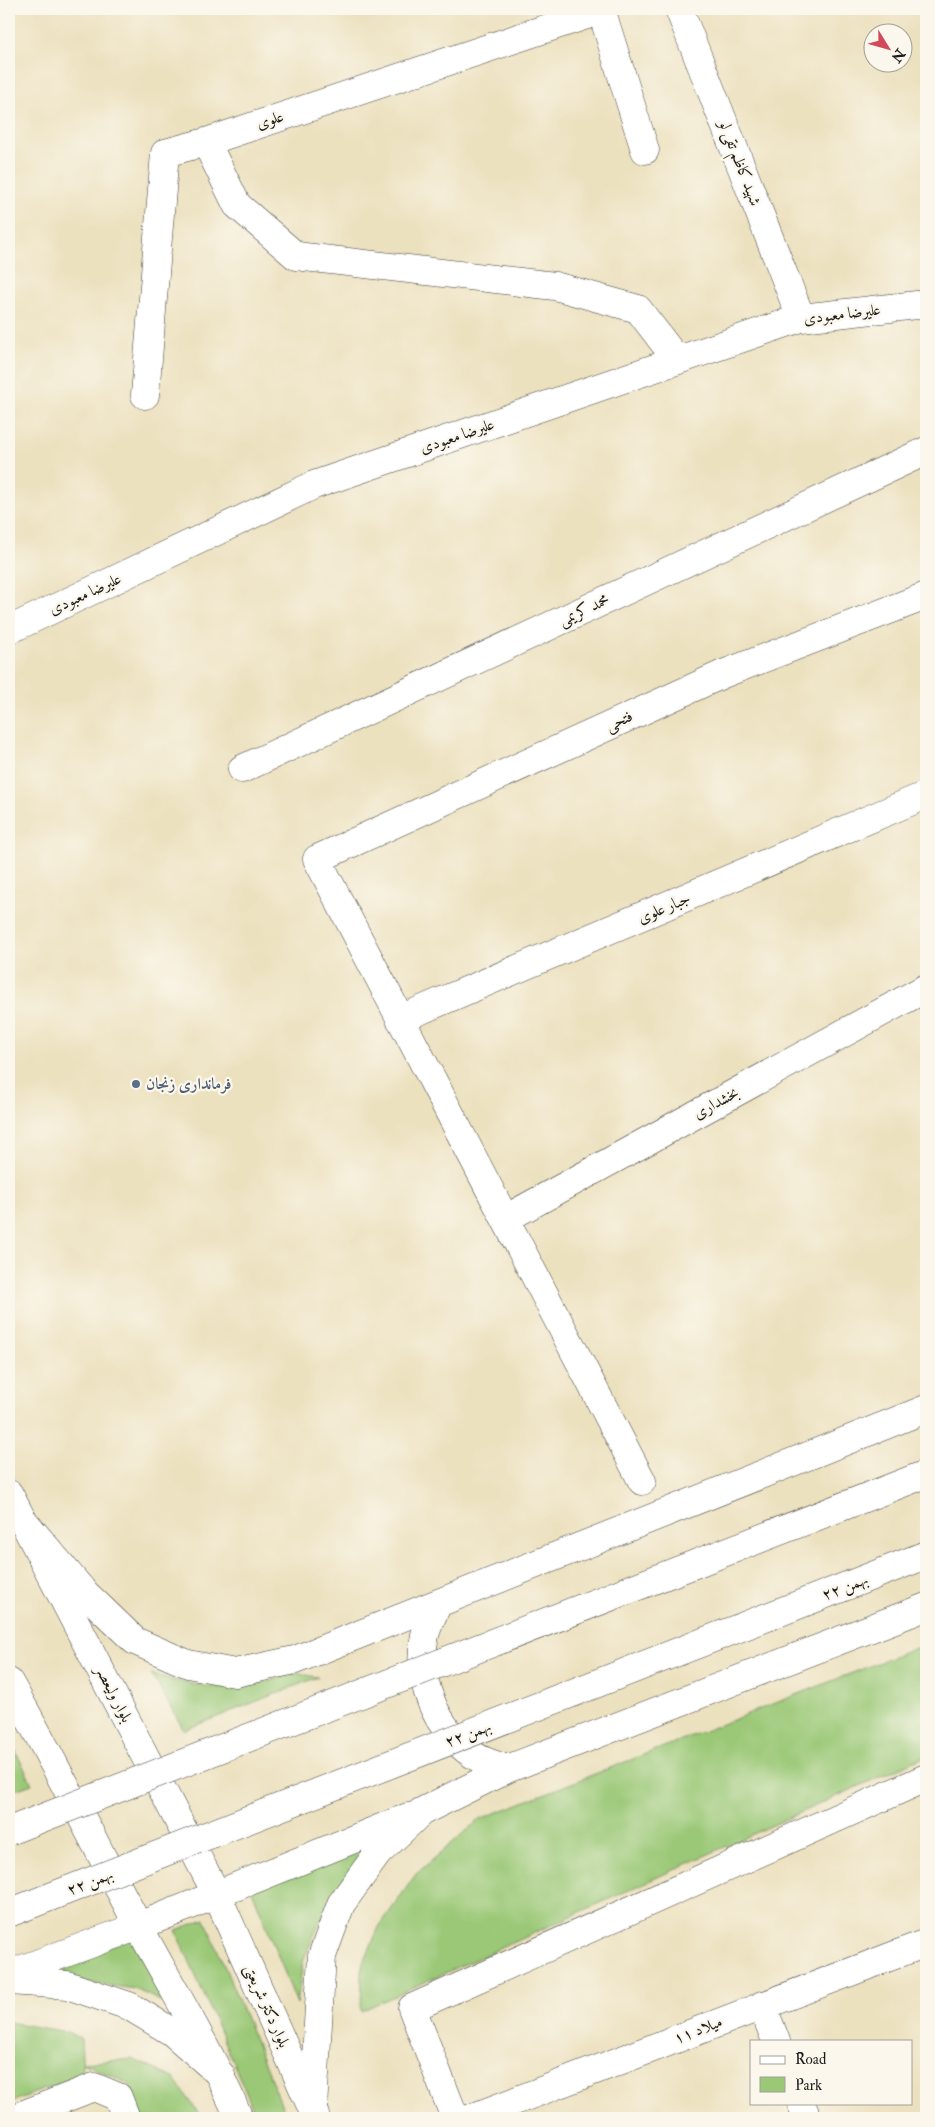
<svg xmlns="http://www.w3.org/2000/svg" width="935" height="2127" viewBox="0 0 935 2127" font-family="'IM FELL Double Pica',Amiri,serif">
	<rect width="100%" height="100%" fill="#fbf7ec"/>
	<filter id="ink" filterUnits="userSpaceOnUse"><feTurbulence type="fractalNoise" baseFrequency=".02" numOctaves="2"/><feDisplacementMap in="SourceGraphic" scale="10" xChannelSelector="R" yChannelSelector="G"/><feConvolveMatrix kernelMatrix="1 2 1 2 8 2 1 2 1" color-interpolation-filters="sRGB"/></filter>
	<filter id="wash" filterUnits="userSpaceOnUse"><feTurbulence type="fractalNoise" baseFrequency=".0096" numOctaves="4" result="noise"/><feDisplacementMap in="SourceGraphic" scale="20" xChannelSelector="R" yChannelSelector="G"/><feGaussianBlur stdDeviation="1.12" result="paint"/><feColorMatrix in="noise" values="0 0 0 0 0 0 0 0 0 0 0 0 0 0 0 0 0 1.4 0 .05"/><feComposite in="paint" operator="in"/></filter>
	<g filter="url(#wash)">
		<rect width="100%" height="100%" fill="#ece1bf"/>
		<!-- green -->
		<path fill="#9ac876" stroke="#5b7249" d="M926 1644V1756L361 2011 362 1966 379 1927 416 1874 480 1819Z
			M295 1673 318 1677 184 1730 151 1674C184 1684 216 1690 250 1685 265 1683 280 1677 295 1673Z
			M9 1738 32 1784 9 1792Z
			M394 1829 323 1915 303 1961 297 2004 252 1890Z
			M205 1919 287 2118H257L176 1930Z
			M145 1933 183 2012 135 1989 37 1975Z
			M9 2022 67 2032 81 2039 83 2074 9 2103Z
			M132 2059 174 2078 202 2118H141L129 2084 83 2063Z"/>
	</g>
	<g filter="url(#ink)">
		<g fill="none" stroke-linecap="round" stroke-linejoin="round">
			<!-- minor casing -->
			<g stroke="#3b3a34" stroke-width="29">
				<path id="minor" d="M601 9 645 150
					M679 9 801 318
					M206 142 237 205 296 256 555 286 638 309 677 360
					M145 395 165 153 206 142 605 9
					M242 769 926 451
					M400 1019 926 795
					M505 1219 926 988
					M642 1481 317 859 723 674 926 596
					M762 2005 776 2041
					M801 2103 807 2118
					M14 2118 94 2087 118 2097 126 2118
					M455 2118 412 2008 926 1778
					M471 2118 926 1943"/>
			</g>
			<!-- tertiary casing -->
			<g stroke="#3b3a34" stroke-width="29">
				<path id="tertiary" d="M9 630 314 485 801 318 926 304"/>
			</g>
			<!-- primary casing -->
			<g stroke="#3b3a34" stroke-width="29">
				<path id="primary" d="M9 1494 217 1895 315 2115
					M9 1682C55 1762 95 1845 139 1927 173 1990 211 2051 239 2118"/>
			</g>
			<!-- trunk casing -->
			<g stroke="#3b3a34" stroke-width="29">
				<path id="trunk" d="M22 1519 83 1591 135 1641 188 1664 235 1673 295 1660 926 1409
					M438 1603C434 1613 428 1624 425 1635 415 1679 436 1731 475 1756 484 1762 496 1765 507 1769
					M9 1974 139 1926 408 1817
					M9 1981 67 1985 129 2006 172 2032 221 2075
					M313 2108 322 1956 341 1904 378 1853 421 1812 507 1769 926 1607"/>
			</g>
			<!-- minor -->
			<use href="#minor" stroke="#fff" stroke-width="28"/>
			<!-- tertiary -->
			<use href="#tertiary" stroke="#fff" stroke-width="28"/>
			<!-- primary -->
			<use href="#primary" stroke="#fff" stroke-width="28"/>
			<!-- trunk -->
			<use href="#trunk" stroke="#fff" stroke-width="28"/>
			<!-- trunk-bridge casing -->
			<g stroke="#3b3a34" stroke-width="29" stroke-linecap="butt">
				<path id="trunk-bridge" d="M9 1831 926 1474
					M9 1913 926 1555"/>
			</g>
			<!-- trunk-bridge -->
			<use href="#trunk-bridge" stroke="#fff" stroke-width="28"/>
		</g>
	</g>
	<!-- markers -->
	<circle fill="#5c6f8a" stroke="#fbf7ec" stroke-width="2" cx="136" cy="1084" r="5"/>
	<g text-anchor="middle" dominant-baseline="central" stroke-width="4.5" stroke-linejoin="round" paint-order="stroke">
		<!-- street labels -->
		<g font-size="16" fill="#1c1c1c" stroke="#fbf7ec">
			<text transform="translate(270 120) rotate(-18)">علوی</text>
			<text transform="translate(740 163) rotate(69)">شهید کاظم تقی لو</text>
			<text transform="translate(842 314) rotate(-7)">علیرضا معبودی</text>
			<text transform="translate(457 436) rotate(-19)">علیرضا معبودی</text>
			<text transform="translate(85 594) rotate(-25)">علیرضا معبودی</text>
			<text transform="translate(584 610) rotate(-25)">محمد کریمی</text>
			<text transform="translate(619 721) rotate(-25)">فتحی</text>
			<text transform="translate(664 908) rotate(-23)">جبار علوی</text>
			<text transform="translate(716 1103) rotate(-29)">بخشداری</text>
			<text transform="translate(845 1587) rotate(-21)">۲۲ بهمن</text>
			<text transform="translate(114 1694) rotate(63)">بلوار ولیعصر</text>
			<text transform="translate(468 1734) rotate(-21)">۲۲ بهمن</text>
			<text transform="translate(90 1882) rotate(-21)">۲۲ بهمن</text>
			<text transform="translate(267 2006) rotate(66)">بلوار دکتر شریعتی</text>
			<text transform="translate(698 2030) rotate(-21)">میلاد ۱۱</text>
		</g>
		<!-- service labels -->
		<g font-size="16" font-weight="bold" fill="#4e5e75" stroke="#fbf7ec" text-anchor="start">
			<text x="146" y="1084">فرمانداری زنجان</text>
		</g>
	</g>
	<!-- margin -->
	<rect width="935" height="2127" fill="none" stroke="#fbf7ec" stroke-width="30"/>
	<!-- legend -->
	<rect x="750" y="2040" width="162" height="65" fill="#fbf7ec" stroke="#a29f99"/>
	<rect x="760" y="2056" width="25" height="8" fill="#ffffff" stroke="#a29f99"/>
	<text x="795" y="2064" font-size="15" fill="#1c1c1c">Road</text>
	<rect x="760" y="2077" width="25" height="15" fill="#9ac876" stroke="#a29f99"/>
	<text x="795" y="2090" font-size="15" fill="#1c1c1c">Park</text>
	<!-- north arrow -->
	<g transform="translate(888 48) rotate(127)"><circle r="24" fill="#fbf7ec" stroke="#a29f99"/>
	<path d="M0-4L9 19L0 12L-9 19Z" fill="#d1495b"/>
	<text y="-8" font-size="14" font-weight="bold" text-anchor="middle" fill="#1c1c1c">N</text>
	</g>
</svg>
